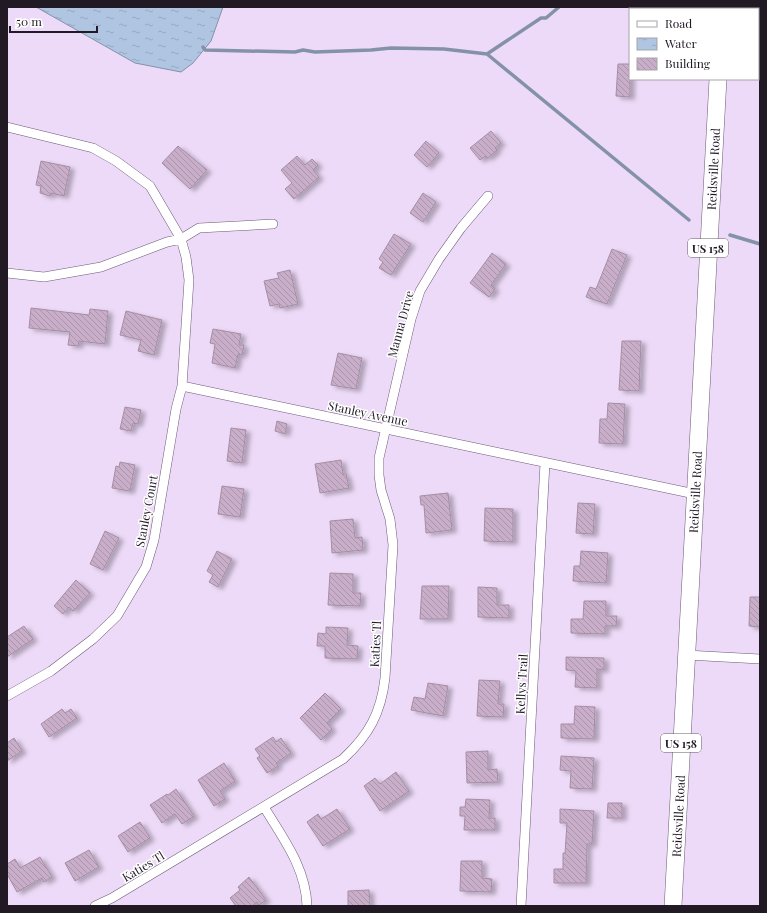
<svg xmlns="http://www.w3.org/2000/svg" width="767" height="913" viewBox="0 0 767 913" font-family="'Playfair Display',serif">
	<defs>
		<pattern id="water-ripples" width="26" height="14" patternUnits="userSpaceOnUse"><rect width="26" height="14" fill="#afc5e1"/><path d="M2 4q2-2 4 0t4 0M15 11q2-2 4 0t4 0" fill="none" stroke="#96a9c1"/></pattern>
		<pattern id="building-back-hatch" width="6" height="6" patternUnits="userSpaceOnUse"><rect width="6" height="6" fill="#c8aec8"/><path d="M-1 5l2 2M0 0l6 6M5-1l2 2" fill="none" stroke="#ac95ac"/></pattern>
		<filter id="shadow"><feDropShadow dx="4.5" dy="2.5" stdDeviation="2" flood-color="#0004"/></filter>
	</defs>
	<rect width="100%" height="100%" fill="#eddaf8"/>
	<!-- water -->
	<path fill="url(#water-ripples)" stroke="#8492a9" d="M36 7H223L211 41 193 63 181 72 135 63Z"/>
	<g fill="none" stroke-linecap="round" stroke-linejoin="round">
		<!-- stream -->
		<path stroke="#8492a9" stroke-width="3.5" d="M203 47 205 50 295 52 303 50 315 52 371 50 391 48 444 49 487 54 689 220
			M487 54 541 18H546L559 7
			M730 235 760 244"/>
	</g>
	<!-- building -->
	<path fill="url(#building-back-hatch)" stroke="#a68da5" filter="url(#shadow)" d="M618 64H630V97L616 96Z
		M491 131 501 143 495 148 497 150 488 158 486 156 480 160 470 148Z
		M426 141 439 153 427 167 414 155Z
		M178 146 207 170 190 189 162 163Z
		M297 156 305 165 312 159 318 165 313 170 319 177 294 199 285 189 292 183 281 170Z
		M41 161 70 167 64 196 51 193 50 196 40 193 41 186 36 185Z
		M423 193 436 202 423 222 410 213Z
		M394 234 411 244 391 275 379 268 383 262 379 259Z
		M612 249 627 255 607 304 586 297 590 287 596 289Z
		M492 253 506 264 491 285 495 289 489 297 470 283Z
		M290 270 298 304 280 308 279 304 270 306 264 281 279 278 277 273Z
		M31 308 89 315 90 309 108 311 105 344 79 341 78 346 68 345 70 332 29 328Z
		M126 311 162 320 154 355 138 351 141 340 120 335Z
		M213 329 241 334 239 345H244L242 355 238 354 235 368 212 363 215 344 210 343Z
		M622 341H641L639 391 619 390Z
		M338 353 362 358 356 389 331 385Z
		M608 403 625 404 623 444 599 443 600 419H607Z
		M125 407 141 410 138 424 133 423 131 431 120 429Z
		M277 421 287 424 285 434 275 431Z
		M231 428 246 430 242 463 227 461Z
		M341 460 343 474H346L349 488 320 493 315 464Z
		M120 462 135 465 130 491 112 488 116 466 119 467Z
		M222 486 244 489 240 517 218 514Z
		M448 493 452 530 426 533 424 505H421L420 496Z
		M578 503 595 504 593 534 576 533Z
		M485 508 513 509V542L484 541Z
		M353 519 355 538 362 537 363 550 332 553 330 521Z
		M105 531 119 538 103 570 90 564Z
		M217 551 232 559 218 587 209 582 213 575 207 571Z
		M581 551 608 553 606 583 573 581 574 566H580Z
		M330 573 353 574V593H361L360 606 328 605Z
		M76 580 90 593 73 611 69 607 63 614 54 606Z
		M422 586H449L448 619H420Z
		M478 587 497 588V605H509V618L478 617Z
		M750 597H760V627L749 626Z
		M584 601H606V616H617L616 626H605V634L571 633V619H583Z
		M24 626 33 639 7 657V637Z
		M326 627 348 628 347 645 358 646 357 659 325 658V646H317L318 633 326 634Z
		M566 657 604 658V670L597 669V688L575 687 576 671 566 670Z
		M479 680 500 681 498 704H504L503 717 477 716Z
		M428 683 448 686 443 716 411 710 414 697 425 699Z
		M325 693 341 709 327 723 332 729 321 740 300 718Z
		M575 706 595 707 594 739 561 738V724H574Z
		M62 709 65 713 71 709 77 718 49 737 41 724Z
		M273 737 276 742 281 738 291 753 276 763 278 766 267 773 257 758 260 756 255 749Z
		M14 738 22 751 7 761V743Z
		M488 751V770L497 769 498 782 467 783 466 752Z
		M561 756 594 758 592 789 570 788 571 771 560 770Z
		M224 763 235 781 220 791 225 799 214 806 198 780Z
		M396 772 409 791 380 811 364 786 375 778 380 784Z
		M176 789 194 816 182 824 175 814 162 823 150 805 167 794 168 795Z
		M466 799 490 800 489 818H495V830H464L465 816H460V807H465Z
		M608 803H622V818H607Z
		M337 809 350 829 323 846 307 822 318 814 321 819Z
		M560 809 594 811 592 844H587L586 883H554V869H563V853H565L567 823H560Z
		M140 822 150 838 128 852 118 836Z
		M89 850 99 867 75 881 65 863Z
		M40 857 52 877 44 882 42 878 17 892 7 874V864L15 859 20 868Z
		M461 861H482V878L492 879 491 892 460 891Z
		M249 877 266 900 259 905 257 902 252 906H236L230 898 240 890 238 887Z
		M369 890 370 906H348V891Z"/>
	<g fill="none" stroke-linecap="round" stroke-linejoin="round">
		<!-- street casing -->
		<g stroke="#6b5a74" stroke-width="10">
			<path id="street" d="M7 127 93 148 116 161 150 186 181 239 186 257 189 280 182 386 176 409 154 540 146 567 117 616 93 639 51 671 7 696
				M7 273 44 277 101 267 167 242 181 239 199 228 273 224
				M182 386 695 494
				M686 655 760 659
				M264 807C283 838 306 868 307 906
				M95 906 112 898 343 759C369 735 381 713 385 678L393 545 390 519 381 490 379 475V458L411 319 420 291 439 259 461 228 488 196
				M521 906 545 463"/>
		</g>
		<!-- highway casing -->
		<g stroke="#6b5a74" stroke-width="18">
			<path id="highway" d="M722 9V7
				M673 906 718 79"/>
		</g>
		<!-- street -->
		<use href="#street" stroke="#fff" stroke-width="9"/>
		<!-- highway -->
		<use href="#highway" stroke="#fff" stroke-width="17"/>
	</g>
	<g text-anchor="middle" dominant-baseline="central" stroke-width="3" stroke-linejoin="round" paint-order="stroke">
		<!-- shield labels -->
		<g fill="#fff" stroke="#645f66" stroke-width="1">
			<rect x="688" y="239" width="40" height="18" rx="3"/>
			<rect x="661" y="734" width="40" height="18" rx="3"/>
		</g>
		<g font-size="11" font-weight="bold" fill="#211a25">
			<text x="708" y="248">US 158</text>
			<text x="681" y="743">US 158</text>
		</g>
		<!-- street labels -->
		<g font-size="12" fill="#211a25" stroke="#fff">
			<text transform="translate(713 169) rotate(-87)">Reidsville Road</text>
			<text transform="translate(400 324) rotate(-75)">Manna Drive</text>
			<text transform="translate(368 413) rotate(12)">Stanley Avenue</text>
			<text transform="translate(695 492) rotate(-87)">Reidsville Road</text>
			<text transform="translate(146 511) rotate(-79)">Stanley Court</text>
			<text transform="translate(375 644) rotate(-87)">Katies Tl</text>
			<text transform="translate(521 684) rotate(-87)">Kellys Trail</text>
			<text transform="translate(678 816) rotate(-87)">Reidsville Road</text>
			<text transform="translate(143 866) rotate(-31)">Katies Tl</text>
		</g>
	</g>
	<!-- border -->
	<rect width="767" height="913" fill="none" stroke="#211a25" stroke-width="16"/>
	<!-- legend -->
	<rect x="629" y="8" width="130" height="72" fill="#ffffff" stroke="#a6a3a8"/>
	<rect x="637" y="21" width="20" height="6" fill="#ffffff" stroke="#a6a3a8"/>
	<text x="665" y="28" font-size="12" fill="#211a25">Road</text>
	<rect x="637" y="38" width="20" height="12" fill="url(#water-ripples)" stroke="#a6a3a8"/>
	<text x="665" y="48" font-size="12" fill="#211a25">Water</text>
	<rect x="637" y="58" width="20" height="12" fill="url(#building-back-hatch)" stroke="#a6a3a8"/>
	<text x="665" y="68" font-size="12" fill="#211a25">Building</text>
	<!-- scale -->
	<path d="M10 26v6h87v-6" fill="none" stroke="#211a25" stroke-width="2"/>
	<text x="16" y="26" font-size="12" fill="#211a25" stroke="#ffffff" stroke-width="3" paint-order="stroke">50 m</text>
</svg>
